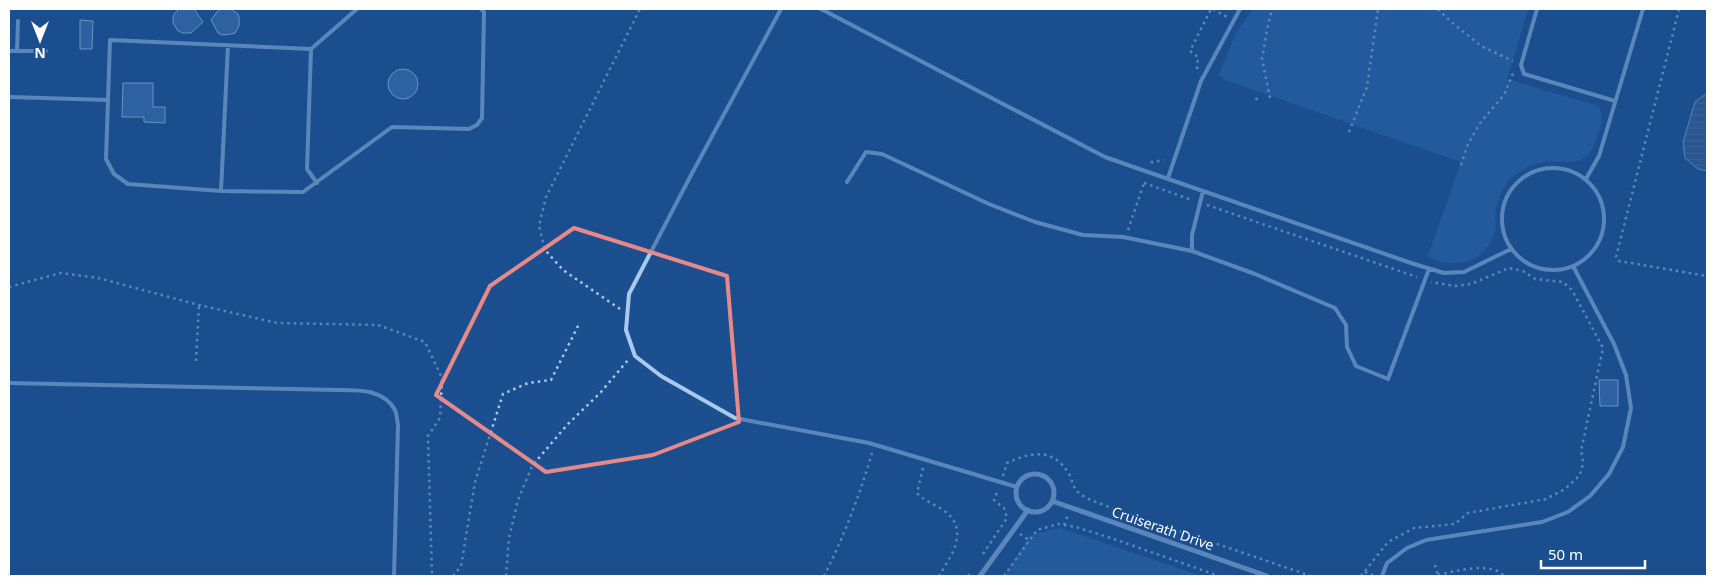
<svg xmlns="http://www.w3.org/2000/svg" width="1716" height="585" viewBox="0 0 1716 585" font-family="'Noto Sans',sans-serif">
	<defs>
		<pattern id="water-rules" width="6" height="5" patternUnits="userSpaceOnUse" patternTransform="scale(1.25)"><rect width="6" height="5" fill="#3c6290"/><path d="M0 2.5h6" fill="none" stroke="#597aa1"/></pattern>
	</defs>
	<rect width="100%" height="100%" fill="#1b4f8f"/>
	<!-- green -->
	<path fill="#2e69ad" d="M1253 9H1528L1507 79 1598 106C1604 116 1602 124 1598 135 1593 151 1585 163 1567 162 1562 162 1557 161 1552 161 1537 162 1522 168 1511 178 1502 188 1496 203 1495 216 1495 221 1496 226 1495 231 1491 248 1475 263 1457 263 1446 263 1437 263 1428 256L1461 162 1225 80 1219 75 1236 33Z
		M1060 528 1202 576H1004L1030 535Z"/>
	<!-- water -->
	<path fill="url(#water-rules)" stroke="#9cc4f0" d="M1707 93V171L1698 169 1685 158 1683 142 1695 102Z"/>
	<!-- building -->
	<path fill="#4478b7" stroke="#cfe3fa" d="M179 9H194L203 22 191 33H183L178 31 173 23V19L174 14Z
		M221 9H231L238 14 239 17V26L235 33 231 34 223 35 218 33 211 20 217 12Z
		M80 20 93 21 92 49H80Z
		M388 84a15 15 0 1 1 30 0a15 15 0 1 1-30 0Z
		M123 83H153V107H165V123L144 122V117H122Z
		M1599 380H1618V406H1600Z"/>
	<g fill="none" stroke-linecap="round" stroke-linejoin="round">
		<!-- path -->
		<path stroke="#a9c9ee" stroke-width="2.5" stroke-dasharray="2.5 4" stroke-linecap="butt" d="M1213 9 1227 17
			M1438 9 1449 20 1481 46 1513 61
			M1679 9 1616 257 1619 261 1707 276
			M1197 69 1198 57 1190 51 1211 9
			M1270 98 1262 59 1267 30 1272 9
			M1256 100 1259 94
			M1349 132 1367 87 1378 9
			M1151 163 1152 162 1164 160
			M1461 165 1468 144 1480 123 1504 95 1514 71
			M1144 183 1192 200
			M1207 205 1417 277
			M1128 230 1144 183
			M9 287 61 273 98 278 199 305 277 323 378 325 425 342 442 378 440 418 428 436 432 576
			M620 309 563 270 545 250 539 226 546 197 640 9
			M196 361 199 305
			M923 468 917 493C924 501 934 504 943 510 971 529 951 556 939 576
			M1003 476 1007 463C1031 452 1053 447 1069 474 1072 479 1073 487 1077 491 1084 499 1100 503 1109 507L1311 576
			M1064 525 1068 515
			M1020 534 1029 540
			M983 554 1007 518 1004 508 994 500 998 490
			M1435 565 1438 575
			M1365 572 1375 576
			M1438 575C1455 571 1492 561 1504 576
			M453 576 461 566 475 482 503 394 528 383 551 380 579 324
			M506 576 509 538 518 500 532 466 567 425 601 392 628 360
			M824 576C844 536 859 497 872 453
			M968 576 972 571
			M1004 576 1037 530 1058 524 1076 527 1114 539 1219 576
			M1361 576 1388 542 1414 528 1455 524 1468 513 1546 499 1565 489 1579 476 1582 469 1583 458 1581 451 1603 348 1572 290 1563 282 1535 279 1523 271 1509 268 1471 284 1455 286 1431 282"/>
		<!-- service -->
		<path stroke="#a9c9ee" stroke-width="4" d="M357 9 311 49 110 40 106 159 114 174 128 184 221 191 303 192 392 127 469 129 477 125 482 118 484 12 481 9
			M781 9 690 177 629 294 626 330 635 356 661 376 735 418 869 443 1017 487
			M821 9 1105 157 1148 172 1414 264 1444 273 1464 272 1511 249
			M1537 9 1521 65 1524 74 1615 101
			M311 49 307 169 317 183
			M9 51H46
			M17 51 18 21
			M9 97 108 100
			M1502 219a51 51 0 1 1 102 0a51 51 0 1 1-102 0Z
			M1168 178 1201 81 1240 9
			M1586 179 1599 156 1643 9
			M847 182 866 152 882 154 989 204 1035 222 1083 235 1123 237 1192 251 1255 274 1335 308 1346 325 1347 347 1356 366 1388 379 1429 269
			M221 191 228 45
			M1192 251V235L1203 191
			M9 383 338 390C358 390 384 389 395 410 397 414 397 421 398 425L394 576
			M1382 576 1387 563 1407 548 1426 540 1542 522 1568 512 1590 496 1609 474 1623 447 1631 408 1626 375 1614 344 1573 266"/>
		<!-- minor -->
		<path stroke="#a9c9ee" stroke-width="5" d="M1016 493a19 19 0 1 1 38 0a19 19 0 1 1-38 0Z
			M1052 501 1267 576
			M980 576 1028 510"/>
	</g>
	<!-- marked area -->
	<path d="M0 0H1716V585H0ZM574 228 727 276 739 422 653 455 546 472 436 395 490 286Z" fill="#1b4f8f" fill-opacity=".55" fill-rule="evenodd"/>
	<path fill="none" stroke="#e88989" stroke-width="4" stroke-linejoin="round" d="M574 228 727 276 739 422 653 455 546 472 436 395 490 286Z"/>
	<g text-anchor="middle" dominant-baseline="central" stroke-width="4.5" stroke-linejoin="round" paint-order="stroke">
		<!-- street labels -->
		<g font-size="14" fill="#fff" stroke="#1b4f8f">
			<text transform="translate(1163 528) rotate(19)">Cruiserath Drive</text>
		</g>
	</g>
	<!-- border -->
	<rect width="1716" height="585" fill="none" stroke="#ffffff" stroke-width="20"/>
	<!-- north arrow -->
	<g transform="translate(40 40) rotate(180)" stroke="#1b4f8f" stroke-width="4" paint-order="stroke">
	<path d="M0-4L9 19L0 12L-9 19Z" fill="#ffffff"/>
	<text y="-8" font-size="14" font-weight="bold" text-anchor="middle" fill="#ffffff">N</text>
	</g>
	<!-- scale -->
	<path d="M1541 560v8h104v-8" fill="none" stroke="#ffffff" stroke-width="2.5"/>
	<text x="1548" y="560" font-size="15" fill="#ffffff" stroke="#1b4f8f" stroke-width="4" paint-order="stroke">50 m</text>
</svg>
